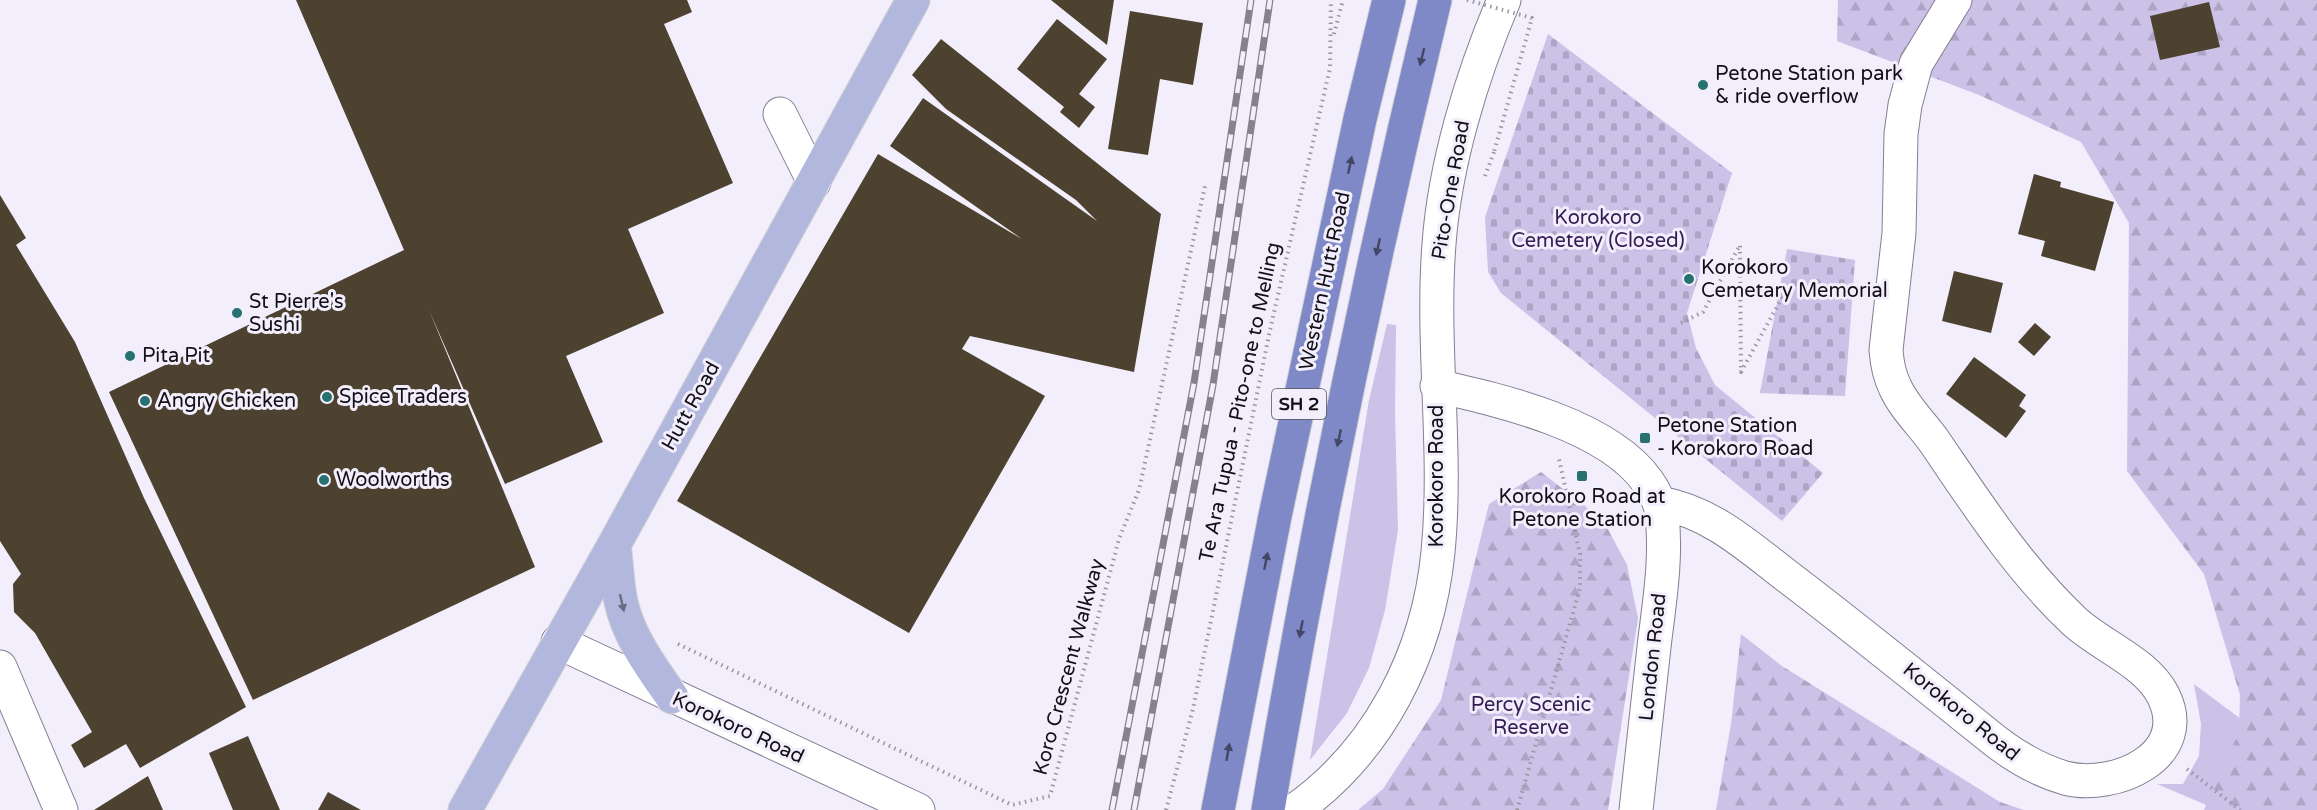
<svg xmlns="http://www.w3.org/2000/svg" width="2317" height="810" viewBox="0 0 2317 810" font-family="'Varela Round',sans-serif">
	<defs>
		<pattern id="forest-firs" width="22" height="20" patternUnits="userSpaceOnUse" patternTransform="scale(1.5)"><rect width="22" height="20" fill="#ccc1e7"/><path d="M5 1l3.5 6h-7zM16 11l3.5 6h-7z" fill="#aea5c5"/></pattern>
		<pattern id="cemetery-stones" width="16" height="16" patternUnits="userSpaceOnUse" patternTransform="scale(1.5)"><rect width="16" height="16" fill="#ccc1e7"/><path d="M2 7V4a2 2 0 0 1 4 0v3zM10 15v-3a2 2 0 0 1 4 0v3z" fill="#aea5c5"/></pattern>
	</defs>
	<rect width="100%" height="100%" fill="#f2eefc"/>
	<!-- green -->
	<path fill="#ccc1e7" d="M1387 324 1396 325 1395 413 1398 530 1385 610 1369 668 1347 713 1310 760 1369 400Z
		M2194 684 2317 776V810H2218L2157 784H2183L2199 756 2201 724Z"/>
	<!-- forest -->
	<path fill="url(#forest-firs)" d="M1838 0H2317V810H2204L2239 732 2240 695 2204 574 2127 471 2129 223 2081 142 1979 95 1837 41Z
		M1541 472 1603 520 1627 565 1638 618 1608 810H1358L1383 789 1441 700 1489 504Z
		M1741 634 1782 666 2000 802 2024 810H1716L1731 724Z"/>
	<!-- cemetery -->
	<path fill="url(#cemetery-stones)" d="M1548 34 1732 173 1687 313 1696 348 1715 385 1823 473 1782 521 1501 293 1488 272 1485 217Z
		M1787 249 1855 260 1845 396 1760 393Z"/>
	<!-- building -->
	<path fill="#4d412f" d="M296 0H687L692 12 664 24 733 183 628 229 664 313 566 356 603 442 505 484 429 310 535 567 253 700 109 392 404 250Z
		M1051 0H1114L1107 45Z
		M2209 2 2220 47 2160 60 2150 16Z
		M1130 11 1203 23 1193 85 1160 79 1148 155 1108 149Z
		M1057 19 1107 59 1079 94 1095 107 1079 128 1060 112 1064 107 1017 69Z
		M941 39 1161 214 1134 372 970 336 962 349 1045 396 909 633 677 501 878 154 1022 239 890 146 923 98 1097 221 1076 200 946 109 912 75Z
		M2034 174 2061 182 2060 187 2114 202 2095 271 2041 256 2045 241 2018 234Z
		M0 195 26 238 16 245 75 342 144 498 246 707 140 768 126 744 84 768 71 745 92 732 35 633 14 612 13 584 21 574 0 541Z
		M1954 271 2003 283 1991 333 1942 321Z
		M2035 323 2051 337 2034 356 2018 342Z
		M1974 357 2026 395 2019 406 2026 411 2006 438 1946 394Z
		M248 736 280 810H233L209 753Z
		M148 776 163 810H94Z
		M328 792 361 810H318Z"/>
	<g fill="none" stroke-linecap="round" stroke-linejoin="round">
		<!-- minor casing -->
		<g stroke="#847e93" stroke-width="35">
			<path id="minor" d="M780 114 814 182
				M1437 386C1503 401 1608 425 1648 482 1655 492 1661 504 1662 516 1667 559 1659 604 1654 647 1648 701 1642 756 1636 810
				M1659 503C1714 512 1753 551 1796 583 1860 632 1922 682 1984 732 2009 753 2034 769 2065 778 2114 791 2194 756 2163 695 2146 662 2101 646 2074 621 2018 568 1977 504 1934 441 1921 423 1904 407 1895 387 1889 375 1887 363 1886 350L1899 233 1901 134 1905 105 1916 64 1955 0
				M558 642 918 810
				M0 667 61 810
				M1295 810C1379 751 1428 654 1438 552 1448 450 1431 347 1439 244 1445 163 1472 75 1504 0"/>
		</g>
		<!-- major casing -->
		<g stroke="#d0cfd1" stroke-width="35">
			<path id="major" d="M614 545C617 564 617 584 621 602 629 638 652 668 672 697
				M465 810 614 545 913 0"/>
		</g>
		<!-- highway casing -->
		<g stroke="#d0cfd1" stroke-width="35">
			<path id="highway" d="M1218 810 1275 516 1360 119 1389 0
				M1268 810C1314 538 1370 268 1435 0"/>
		</g>
		<!-- path -->
		<path stroke="#9996a1" stroke-width="4" stroke-dasharray="1.5 4.5" stroke-linecap="butt" d="M1334 34 1343 0
			M1485 176 1494 152
			M1681 323 1703 312 1740 245 1741 372 1785 292
			M678 644 1012 805 1050 796 1119 539 1139 490 1205 186
			M2187 769 2240 810
			M1166 810 1193 709 1270 330 1330 68 1331 0
			M1517 810 1580 588V554L1559 459"/>
		<!-- minor -->
		<use href="#minor" stroke="#fff" stroke-width="33"/>
		<!-- major -->
		<use href="#major" stroke="#b2b8dd" stroke-width="33"/>
		<!-- highway -->
		<use href="#highway" stroke="#7f89c7" stroke-width="33"/>
		<!-- rail casing -->
		<g stroke="#85828d" stroke-width="7">
			<path id="rail" d="M1112 810 1194 383 1251 0
				M1134 810 1213 385 1270 0"/>
		</g>
		<!-- rail -->
		<use href="#rail" stroke="#f2eefc" stroke-width="4.5" stroke-dasharray="14" stroke-linecap="butt"/>
		<!-- path-bridge -->
		<path stroke="#9996a1" stroke-width="4" stroke-dasharray="1.5 4.5" stroke-linecap="butt" d="M1467 0 1532 18 1494 152"/>
	</g>
	<!-- one-way arrows -->
	<defs><path id="oneway-solid" d="M-6-.8H1V-3.2L6.5 0L1 3.2V.8H-6Z" transform="scale(1.5)"/></defs>
	<g fill="#434666">
		<use href="#oneway-solid" transform="translate(1422 57) rotate(104)"/>
		<use href="#oneway-solid" transform="translate(1350 165) rotate(-78)"/>
		<use href="#oneway-solid" transform="translate(1378 247) rotate(102)"/>
		<use href="#oneway-solid" transform="translate(1339 438) rotate(102)"/>
		<use href="#oneway-solid" transform="translate(1266 561) rotate(-79)"/>
		<use href="#oneway-solid" transform="translate(1301 629) rotate(101)"/>
		<use href="#oneway-solid" transform="translate(1228 752) rotate(-80)"/>
	</g>
	<use fill="#6a6c84" href="#oneway-solid" transform="translate(622 603) rotate(77)"/>
	<!-- markers -->
	<g fill="#277170" stroke="#f2eefc" stroke-width="2">
		<circle cx="1703" cy="85" r="6"/>
		<circle cx="1689" cy="279" r="6"/>
		<circle cx="237" cy="313" r="6"/>
		<circle cx="130" cy="356" r="6"/>
		<circle cx="327" cy="397" r="6"/>
		<circle cx="145" cy="401" r="6"/>
		<rect x="1639" y="432" width="12" height="12" rx="3"/>
		<rect x="1576" y="470" width="12" height="12" rx="3"/>
		<circle cx="324" cy="480" r="6"/>
	</g>
	<g text-anchor="middle" dominant-baseline="central" stroke-width="6" stroke-linejoin="round" paint-order="stroke">
		<!-- shield labels -->
		<rect fill="#f2eefc" stroke="#55525c" stroke-width="1.5" x="1272" y="389" width="54" height="30" rx="4.5"/>
		<g font-size="18" font-weight="bold" fill="#120f17">
			<text x="1299" y="404">SH 2</text>
		</g>
		<!-- poi labels -->
		<g font-size="20" fill="#120f17" stroke="#f2eefc" text-anchor="start">
			<text x="1715" y="74">Petone Station park<tspan x="1715" dy="23">&amp; ride overflow</tspan></text>
			<text x="1701" y="268">Korokoro<tspan x="1701" dy="23">Cemetary Memorial</tspan></text>
			<text x="249" y="302">St Pierre's<tspan x="249" dy="23">Sushi</tspan></text>
			<text x="142" y="356">Pita Pit</text>
			<text x="339" y="397">Spice Traders</text>
			<text x="157" y="401">Angry Chicken</text>
			<text x="1657" y="426">Petone Station<tspan x="1657" dy="23">- Korokoro Road</tspan></text>
			<text x="336" y="480">Woolworths</text>
			<text x="1582" y="497" text-anchor="middle">Korokoro Road at<tspan x="1582" dy="23">Petone Station</tspan></text>
		</g>
		<!-- street labels -->
		<g font-size="20" fill="#120f17" stroke="#f2eefc">
			<text transform="translate(1451 190) rotate(-80)">Pito-One Road</text>
			<text transform="translate(1325 281) rotate(-78)">Western Hutt Road</text>
			<text transform="translate(1240 402) rotate(-78)">Te Ara Tupua - Pito-one to Melling</text>
			<text transform="translate(691 406) rotate(-61)">Hutt Road</text>
			<text transform="translate(1437 476) rotate(-90)">Korokoro Road</text>
			<text transform="translate(1653 657) rotate(-84)">London Road</text>
			<text transform="translate(1069 667) rotate(-75)">Koro Crescent Walkway</text>
			<text transform="translate(1961 712) rotate(39)">Korokoro Road</text>
			<text transform="translate(738 728) rotate(25)">Korokoro Road</text>
		</g>
		<!-- park labels -->
		<g font-size="20" fill="#331c53" stroke="#f2eefc">
			<text x="1598" y="218">Korokoro<tspan x="1598" dy="23">Cemetery (Closed)</tspan></text>
			<text x="1531" y="705">Percy Scenic<tspan x="1531" dy="23">Reserve</tspan></text>
		</g>
	</g>
</svg>
